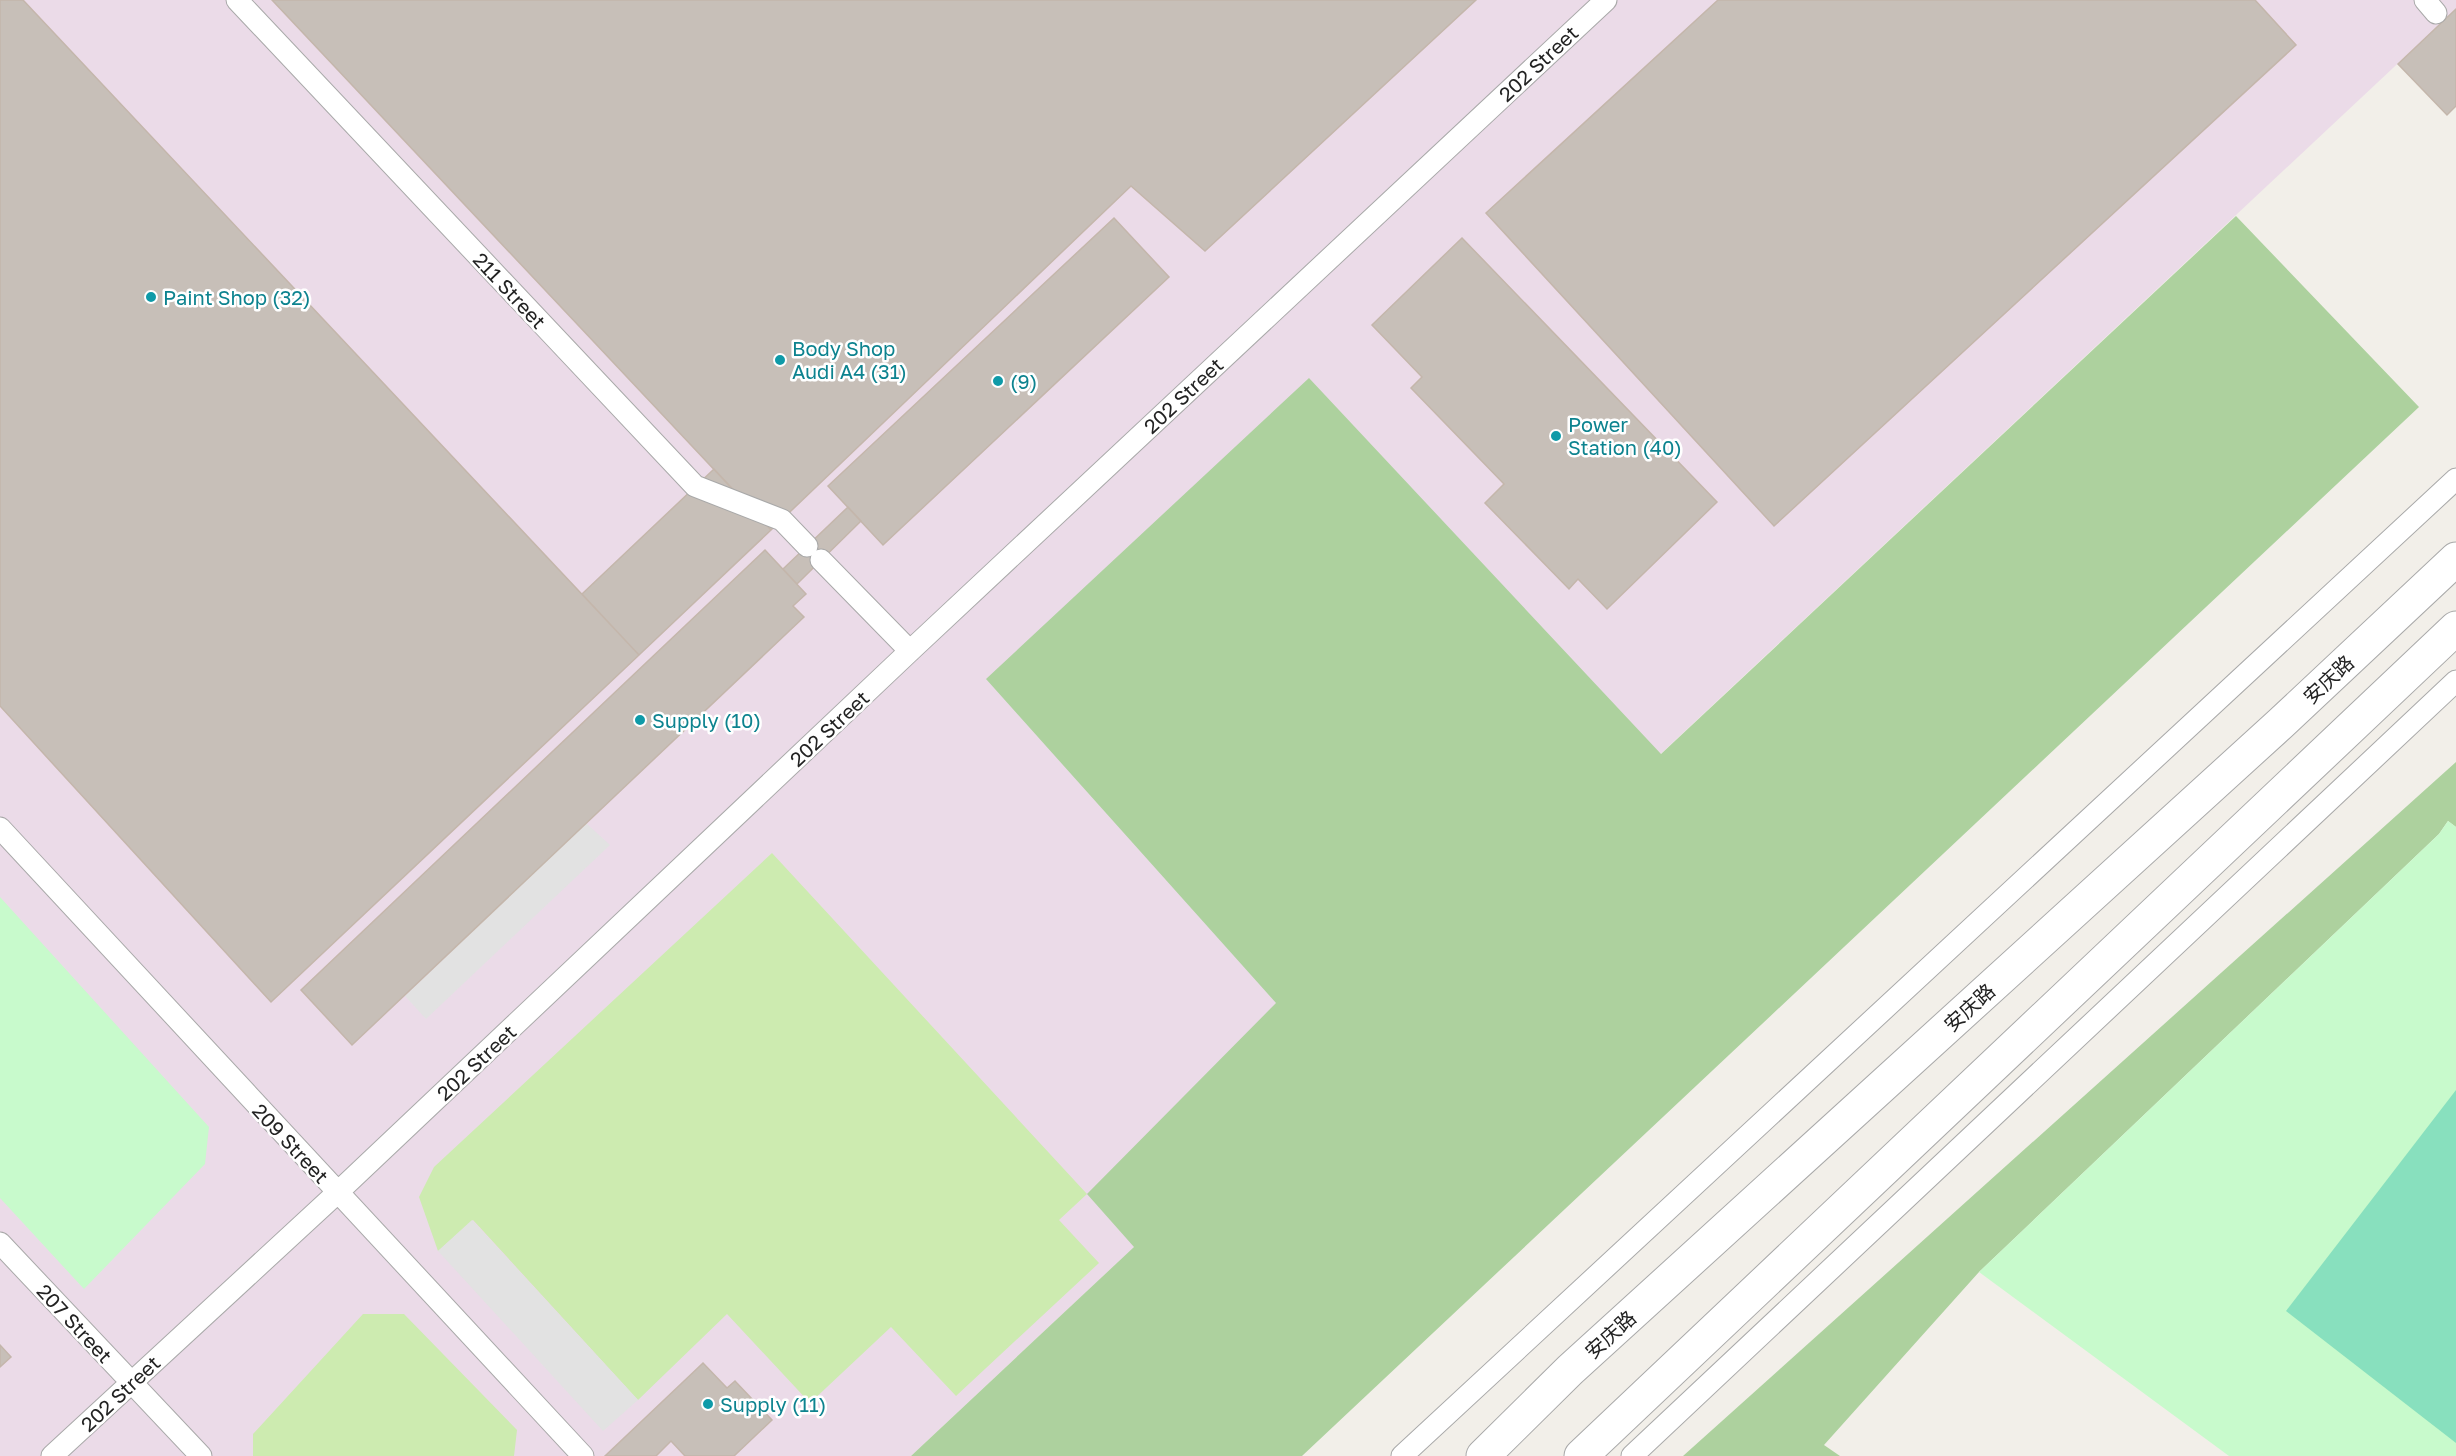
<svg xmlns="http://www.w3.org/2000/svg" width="2456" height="1456" viewBox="0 0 2456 1456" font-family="'Golos Text','Noto Sans SC',sans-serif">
	<rect width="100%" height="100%" fill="#f2efe9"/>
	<!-- industrial -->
	<path fill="#ebdbe8" d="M0 0H2456V9L911 1456H0Z"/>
	<!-- grass -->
	<path fill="#cdebb0" d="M772 853 1087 1194 1059 1220 1099 1263 956 1396 891 1327 810 1403 727 1314 638 1400 473 1220 438 1251 419 1197 434 1167Z
		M363 1314H404L517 1430 514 1456H253V1434Z"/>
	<!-- forest -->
	<path fill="#add19e" d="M2236 216 2419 407 1302 1456H911L1134 1247 1087 1194 1276 1003 986 679 1309 378 1661 754Z
		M2456 762V827L2448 821 2439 834 1979 1272 1824 1445 1840 1456H1683Z"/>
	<!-- park -->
	<path fill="#c8facc" d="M2448 821 2456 827V1456H2229L1979 1272 2439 834Z
		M0 897 209 1127 205 1164 84 1289 0 1198Z"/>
	<!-- pitch -->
	<path fill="#88e0be" d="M2456 1090V1443L2286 1311Z"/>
	<!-- parking -->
	<path fill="#e2e2e2" d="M586 823 610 845 426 1019 405 996Z
		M472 1220 638 1400 603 1431 438 1251Z"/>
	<!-- building -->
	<path fill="#c7bfb8" stroke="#c4b6ab" stroke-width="1.5" d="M0 0H23L639 655 271 1002 0 706Z
		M272 0H1476L1205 251 1131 186 771 530Z
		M1718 0H2255L2296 45 1774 526 1486 213Z
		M2456 9V106L2447 115 2398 64Z
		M1114 218 1169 277 883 545 828 486Z
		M1462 238 1717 502 1607 609 1578 579 1569 589 1485 503 1504 484 1411 388 1422 377 1372 325Z
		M714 469 771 530 639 655 582 594Z
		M848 507 861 521 797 584 783 569Z
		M765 550 806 594 793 606 804 617 352 1045 301 990Z
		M0 1345 11 1357 0 1367Z
		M703 1363 727 1388 735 1381 772 1420 734 1456H685L671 1441 656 1456H605Z"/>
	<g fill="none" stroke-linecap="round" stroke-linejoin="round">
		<!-- service casing -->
		<g stroke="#a9a9a9" stroke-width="23">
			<path id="service" d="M237 0 695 486 782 520 807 546
				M2425 0 2436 13
				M821 560 910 651
				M0 828 583 1456
				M0 1243 201 1456
				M52 1456 337 1193 910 651 1606 0
				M1402 1456 2456 479
				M1632 1456 2456 681"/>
		</g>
		<!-- tertiary casing -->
		<g stroke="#a9a9a9" stroke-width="35">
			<path id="tertiary" d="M1483 1456 1570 1370 2280 724 2456 559
				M1581 1456 2456 628"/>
		</g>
		<!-- service -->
		<use href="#service" stroke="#fff" stroke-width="21"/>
		<!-- tertiary -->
		<use href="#tertiary" stroke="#fff" stroke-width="33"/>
	</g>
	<!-- markers -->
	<g fill="#0f9aa8" stroke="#fff" stroke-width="2">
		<circle cx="151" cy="297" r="6"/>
		<circle cx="780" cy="360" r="6"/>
		<circle cx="998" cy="381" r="6"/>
		<circle cx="1556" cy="436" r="6"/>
		<circle cx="640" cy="720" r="6"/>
		<circle cx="708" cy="1404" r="6"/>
	</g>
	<g text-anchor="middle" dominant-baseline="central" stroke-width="5" stroke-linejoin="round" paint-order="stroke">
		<!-- street labels -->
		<g font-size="20" fill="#222" stroke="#fff">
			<text transform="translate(1538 63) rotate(-43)">202 Street</text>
			<text transform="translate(510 290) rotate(47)">211 Street</text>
			<text transform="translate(1183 395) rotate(-43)">202 Street</text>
			<text transform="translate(2328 679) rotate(-43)">安庆路</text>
			<text transform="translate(829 728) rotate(-43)">202 Street</text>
			<text transform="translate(1969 1007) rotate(-42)">安庆路</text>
			<text transform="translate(476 1062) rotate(-43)">202 Street</text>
			<text transform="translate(291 1143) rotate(47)">209 Street</text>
			<text transform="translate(75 1323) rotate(47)">207 Street</text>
			<text transform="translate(1610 1334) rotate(-42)">安庆路</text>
			<text transform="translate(120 1393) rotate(-43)">202 Street</text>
		</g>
		<!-- culture labels -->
		<g font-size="20" fill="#0d838f" stroke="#fff" text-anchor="start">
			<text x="163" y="297">Paint Shop (32)</text>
			<text x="792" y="348">Body Shop<tspan x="792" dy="23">Audi A4 (31)</tspan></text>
			<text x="1010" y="381">(9)</text>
			<text x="1568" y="424">Power<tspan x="1568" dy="23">Station (40)</tspan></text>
			<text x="652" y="720">Supply (10)</text>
			<text x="720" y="1404">Supply (11)</text>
		</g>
	</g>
</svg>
